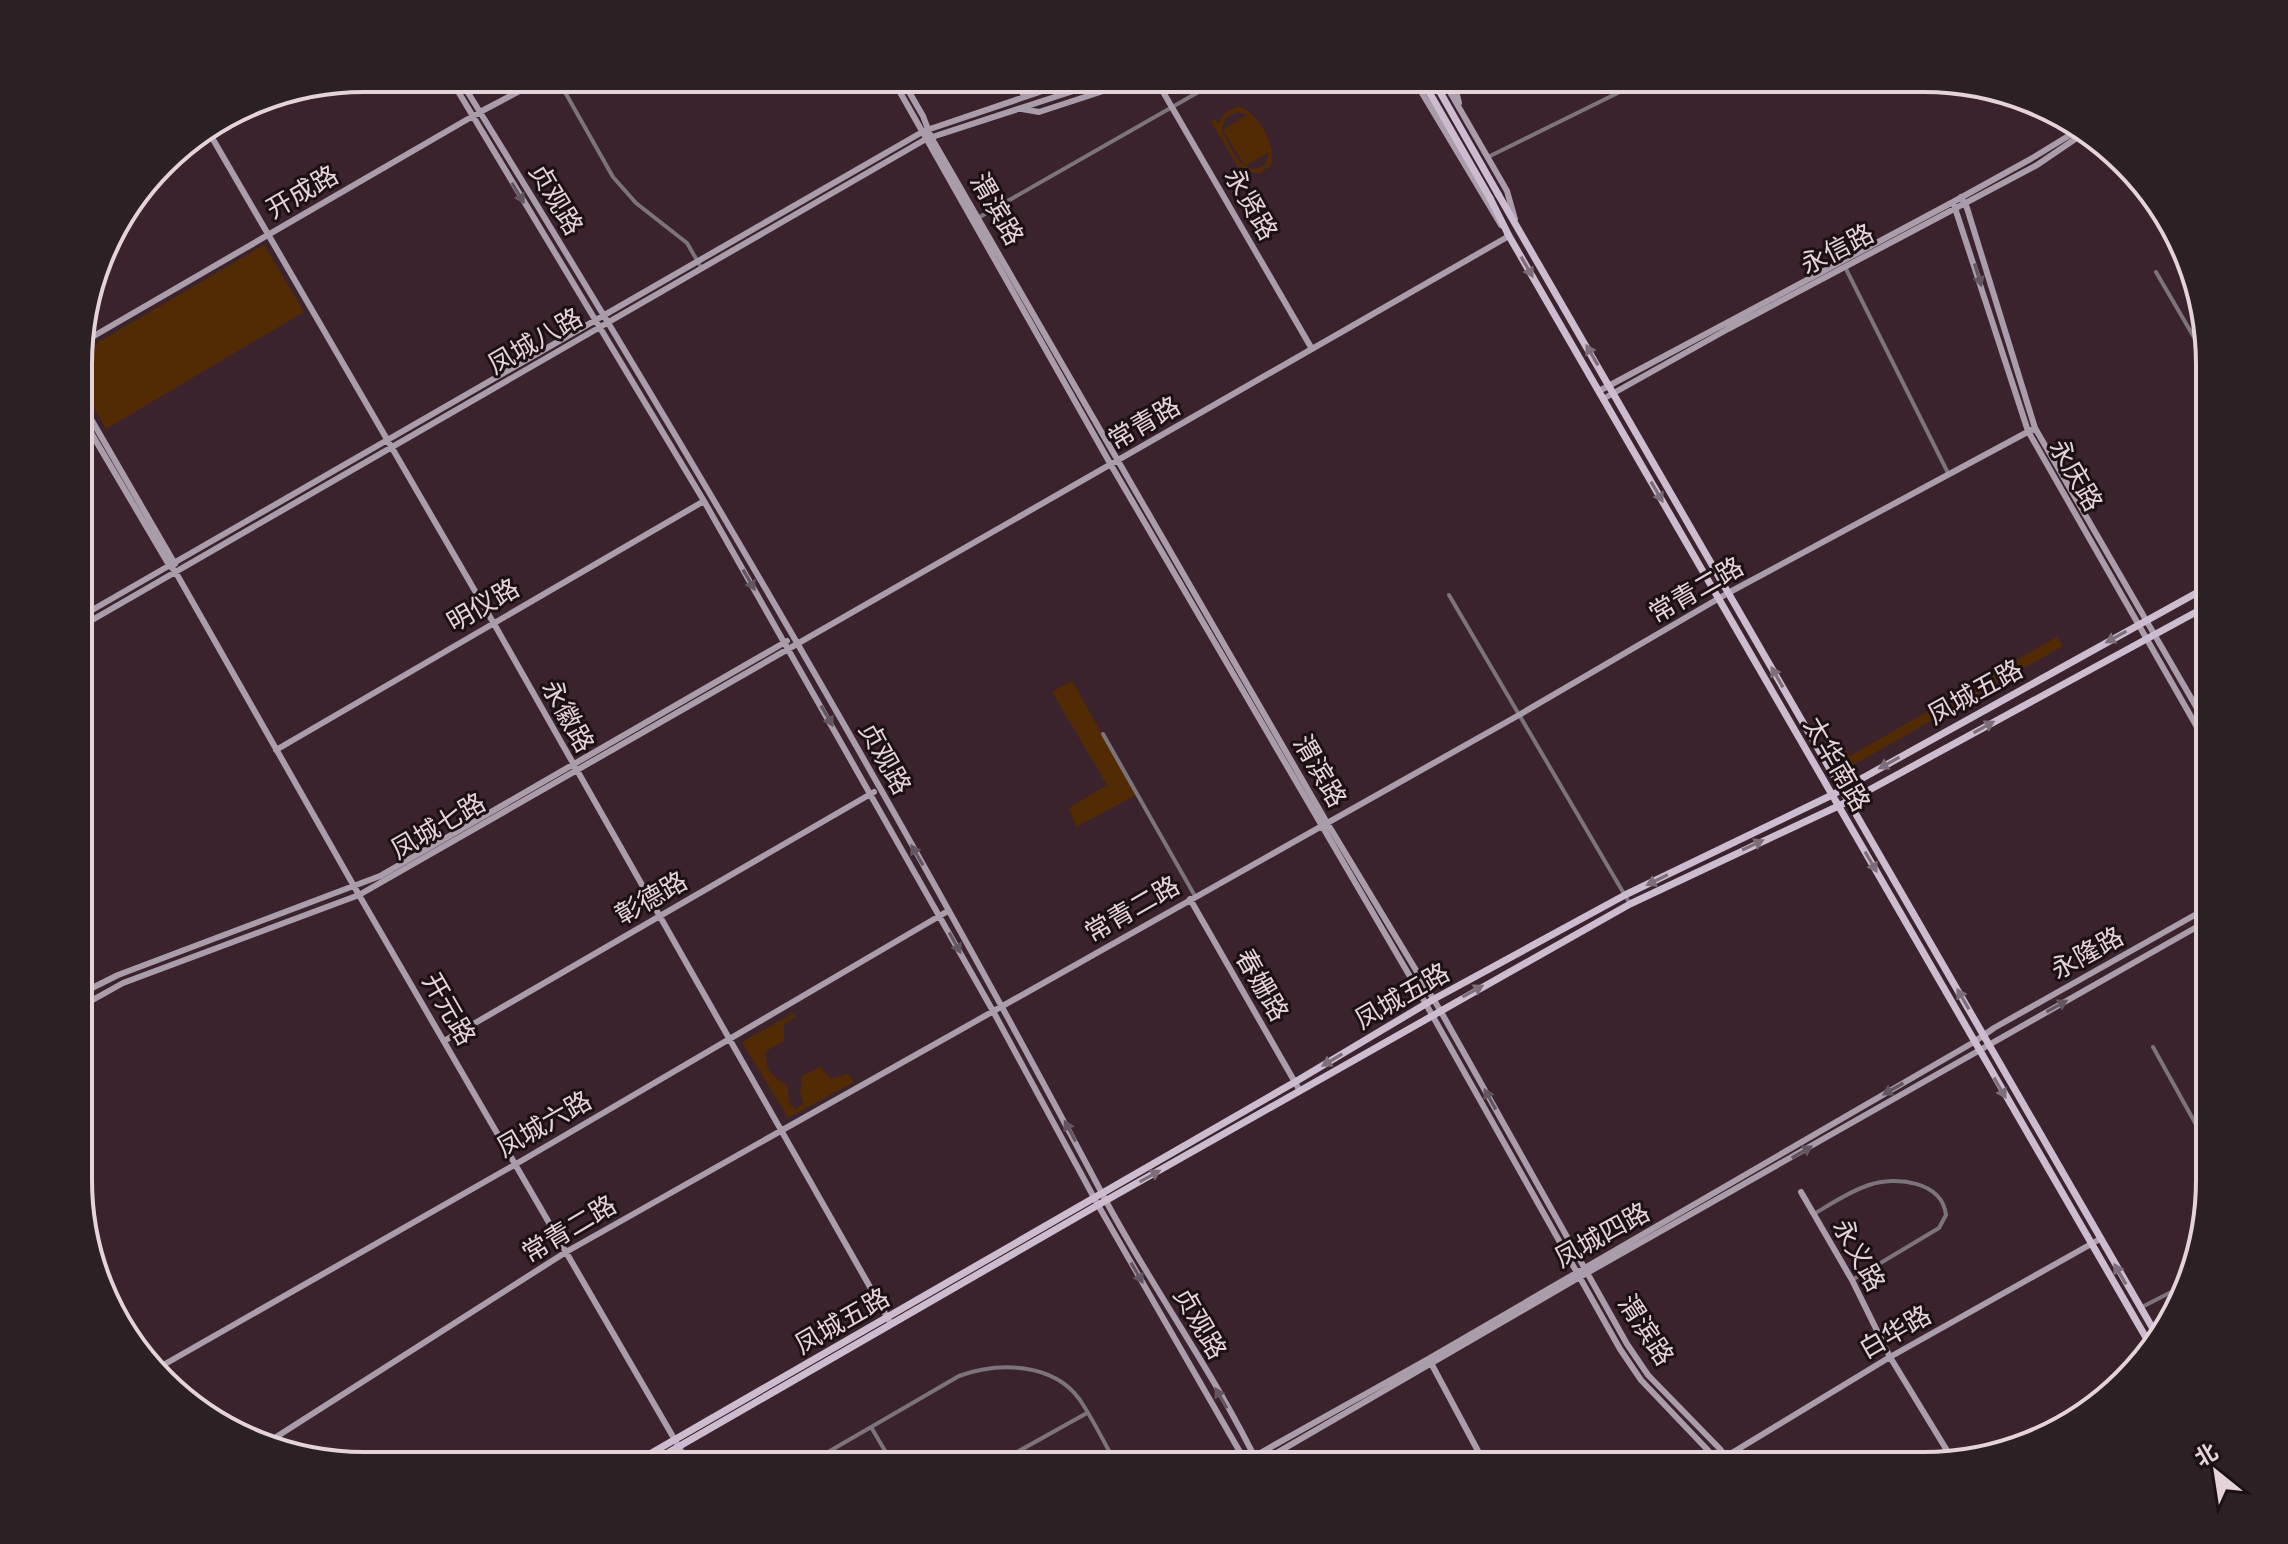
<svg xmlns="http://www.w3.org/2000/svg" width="2288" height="1544" viewBox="0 0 2288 1544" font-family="Raleway,'Noto Sans SC',sans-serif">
	<rect width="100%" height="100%" fill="#3a232d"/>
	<!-- green -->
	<path fill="#522b04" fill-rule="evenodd" d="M1240 107C1258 113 1277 146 1271 165L1259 174 1240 170 1211 122 1215 119 1218 123 1227 111ZM1237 112 1247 115 1223 130 1245 166 1269 152 1265 165C1242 180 1232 148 1222 131L1225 118Z
		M264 245 304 312 106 429 80 384V353Z
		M2057 637 2063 646 1850 767H1838L1826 746 1839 739 1850 756Z
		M1072 681 1136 795 1076 827 1069 808 1107 785 1052 692Z
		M794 1013 796 1017 784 1024V1041L766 1051C765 1072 772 1075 787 1086L790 1105 796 1109 803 1103 800 1093 802 1076 820 1067 830 1079 848 1074 854 1082 788 1118 742 1042Z"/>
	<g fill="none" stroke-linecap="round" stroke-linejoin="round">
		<!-- street -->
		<path stroke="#7b747d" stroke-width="4" d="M557 78 613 177 636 203 687 243 702 269
			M1488 157 1648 78
			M978 218 1223 78
			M1845 267 1948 473
			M2156 272 2209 363
			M1449 595 1630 904
			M1103 734 1195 896
			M2153 1047 2209 1148
			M1814 1214C1831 1204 1850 1191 1869 1185 1896 1176 1942 1181 1946 1215L1939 1228 1852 1280
			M2142 1307 2179 1288
			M871 1427 894 1466
			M804 1466 959 1376C998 1362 1053 1362 1080 1400 1094 1421 1105 1444 1117 1466
			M992 1466 1087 1413"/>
		<!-- secondary -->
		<path stroke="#a99cab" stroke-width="6" d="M450 78 704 501 993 1011 1098 1205 1248 1466
			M459 78C686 446 905 819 1106 1201 1154 1291 1215 1374 1259 1466
			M892 78 1111 465 1422 997 1620 1349 1641 1380 1722 1465
			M901 78 923 116 931 137 1326 821 1440 1010 1627 1344 1648 1375 1720 1449 1732 1465
			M1155 78 1312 349
			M1413 78 1501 225
			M1442 78 1507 191 1515 219
			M1453 78 1459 103
			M1023 94 1036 84 1055 78
			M1022 109 1039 112 1143 78
			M207 129 493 622 891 1324
			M1961 197 1967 208 2035 428 2209 729
			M1953 202 2028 431 2209 748
			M80 344 480 112 544 78
			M1599 391 1953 202 2034 157 2083 127
			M1603 399 1728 329 2037 165 2087 131
			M80 400 175 564
			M80 414 169 565 175 571 359 895 690 1466
			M80 617 924 131 1081 78
			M80 627 926 139 1113 78
			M276 750 704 501
			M1190 899 1300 1091
			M80 994 118 975 380 876 787 641
			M80 1007 123 983 359 895 1509 236 1507 234
			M444 1041 874 792
			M1801 1192 1852 1280 1890 1357 1954 1462
			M1431 1363 1486 1466
			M158 1368 516 1164 948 911
			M262 1446 566 1252 1519 715 1728 593 2035 428
			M1712 1465 1890 1357 2100 1239
			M1237 1466 1428 1359 1974 1042 1994 1028 2209 907
			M1254 1466 1580 1277 2209 920"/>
		<!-- primary -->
		<path stroke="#ccbccf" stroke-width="7" d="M1498 194 2160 1341
			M1490 198 1509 236 2152 1348
			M629 1466 1295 1082 1434 999 1625 895 1832 795 2209 586
			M645 1466 1098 1205 1630 904 1849 801 2209 605"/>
		<!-- primary-bridge -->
		<path stroke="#ccbccf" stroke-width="7" d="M1421 78 1490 198
			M1432 78 1498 194"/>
	</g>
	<!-- one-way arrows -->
	<defs><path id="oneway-solid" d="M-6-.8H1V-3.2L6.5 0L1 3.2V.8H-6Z" transform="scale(2)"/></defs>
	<g fill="#625660">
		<use href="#oneway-solid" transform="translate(518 193) rotate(59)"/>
		<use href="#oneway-solid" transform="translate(1978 275) rotate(73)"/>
		<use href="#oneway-solid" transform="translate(749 580) rotate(60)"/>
		<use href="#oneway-solid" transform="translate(827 716) rotate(60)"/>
		<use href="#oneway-solid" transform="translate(917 855) rotate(-120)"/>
		<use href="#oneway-solid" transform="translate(955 943) rotate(61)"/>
		<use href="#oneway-solid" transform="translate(2057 1006) rotate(-29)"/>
		<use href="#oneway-solid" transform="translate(1893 1089) rotate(150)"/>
		<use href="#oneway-solid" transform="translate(1490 1099) rotate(-119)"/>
		<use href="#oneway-solid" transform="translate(1070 1131) rotate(-118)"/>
		<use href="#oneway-solid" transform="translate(1802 1152) rotate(-30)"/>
		<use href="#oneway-solid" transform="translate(1137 1273) rotate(60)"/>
		<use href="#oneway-solid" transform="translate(1221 1398) rotate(-120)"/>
	</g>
	<g fill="#7c6f7b">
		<use href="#oneway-solid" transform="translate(1527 267) rotate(60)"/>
		<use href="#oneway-solid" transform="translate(1592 355) rotate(-120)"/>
		<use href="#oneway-solid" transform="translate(1657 492) rotate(60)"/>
		<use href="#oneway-solid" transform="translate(2116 637) rotate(151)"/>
		<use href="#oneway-solid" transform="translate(1777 677) rotate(-120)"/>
		<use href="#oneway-solid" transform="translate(1984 727) rotate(-29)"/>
		<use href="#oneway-solid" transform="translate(1889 763) rotate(151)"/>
		<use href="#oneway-solid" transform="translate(1753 845) rotate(-25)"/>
		<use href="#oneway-solid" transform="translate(1871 862) rotate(60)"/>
		<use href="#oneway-solid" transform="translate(1657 880) rotate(154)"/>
		<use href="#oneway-solid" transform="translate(1473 991) rotate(-29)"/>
		<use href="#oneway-solid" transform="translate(1963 999) rotate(-120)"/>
		<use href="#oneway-solid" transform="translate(1332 1060) rotate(149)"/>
		<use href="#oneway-solid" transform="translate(2000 1088) rotate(60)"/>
		<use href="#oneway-solid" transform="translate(1150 1176) rotate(-29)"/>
		<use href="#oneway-solid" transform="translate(2120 1274) rotate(-120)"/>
	</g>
	<g text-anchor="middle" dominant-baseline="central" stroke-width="6" stroke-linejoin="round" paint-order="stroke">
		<!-- street labels -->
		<g font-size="26" fill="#e4d4da" stroke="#1b1014">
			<text transform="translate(302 192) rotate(-30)">开成路</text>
			<text transform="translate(556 199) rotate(59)">贞观路</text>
			<text transform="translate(1251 204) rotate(60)">永贤路</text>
			<text transform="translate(997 209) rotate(60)">渭滨路</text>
			<text transform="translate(1837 249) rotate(-27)">永信路</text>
			<text transform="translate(535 341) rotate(-30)">凤城八路</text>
			<text transform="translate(1144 423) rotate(-30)">常青路</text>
			<text transform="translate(2076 475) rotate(60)">永庆路</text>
			<text transform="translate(1696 590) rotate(-30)">常青二路</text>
			<text transform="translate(483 605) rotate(-30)">明仪路</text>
			<text transform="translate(1975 692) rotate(-29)">凤城五路</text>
			<text transform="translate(568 716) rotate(61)">永徽路</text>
			<text transform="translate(885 758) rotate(61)">贞观路</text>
			<text transform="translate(1837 764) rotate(60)">太华南路</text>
			<text transform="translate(1320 771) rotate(60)">渭滨路</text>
			<text transform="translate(438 826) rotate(-30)">凤城七路</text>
			<text transform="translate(651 898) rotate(-30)">彰德路</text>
			<text transform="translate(1132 909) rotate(-30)">常青二路</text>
			<text transform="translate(2087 953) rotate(-29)">永隆路</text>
			<text transform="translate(1262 985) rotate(60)">春姗路</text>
			<text transform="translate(1402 996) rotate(-30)">凤城五路</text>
			<text transform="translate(449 1009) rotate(60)">开元路</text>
			<text transform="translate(544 1124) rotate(-30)">凤城六路</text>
			<text transform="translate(569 1229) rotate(-31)">常青二路</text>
			<text transform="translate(1602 1235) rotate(-29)">凤城四路</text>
			<text transform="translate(1859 1255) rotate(61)">永义路</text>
			<text transform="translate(842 1321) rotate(-30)">凤城五路</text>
			<text transform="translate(1200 1323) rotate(60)">贞观路</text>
			<text transform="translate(1646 1330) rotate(57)">渭滨路</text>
			<text transform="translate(1895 1332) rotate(-30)">白华路</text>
		</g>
	</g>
	<!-- crop -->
	<path d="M0 0H2288V1544H0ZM364 92H1924A272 272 0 0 1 2196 364V1180A272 272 0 0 1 1924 1452H364A272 272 0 0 1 92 1180V364A272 272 0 0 1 364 92Z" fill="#2b2024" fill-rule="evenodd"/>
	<path fill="none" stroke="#e4d4da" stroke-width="4" d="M364 92H1924A272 272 0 0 1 2196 364V1180A272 272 0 0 1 1924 1452H364A272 272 0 0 1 92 1180V364A272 272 0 0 1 364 92Z"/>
	<!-- north arrow -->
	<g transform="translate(2216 1472) rotate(330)" stroke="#1b1014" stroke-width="6" paint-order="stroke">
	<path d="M0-6L14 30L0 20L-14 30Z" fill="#e4d4da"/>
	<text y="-12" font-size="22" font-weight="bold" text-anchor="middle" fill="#e4d4da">北</text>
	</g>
</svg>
